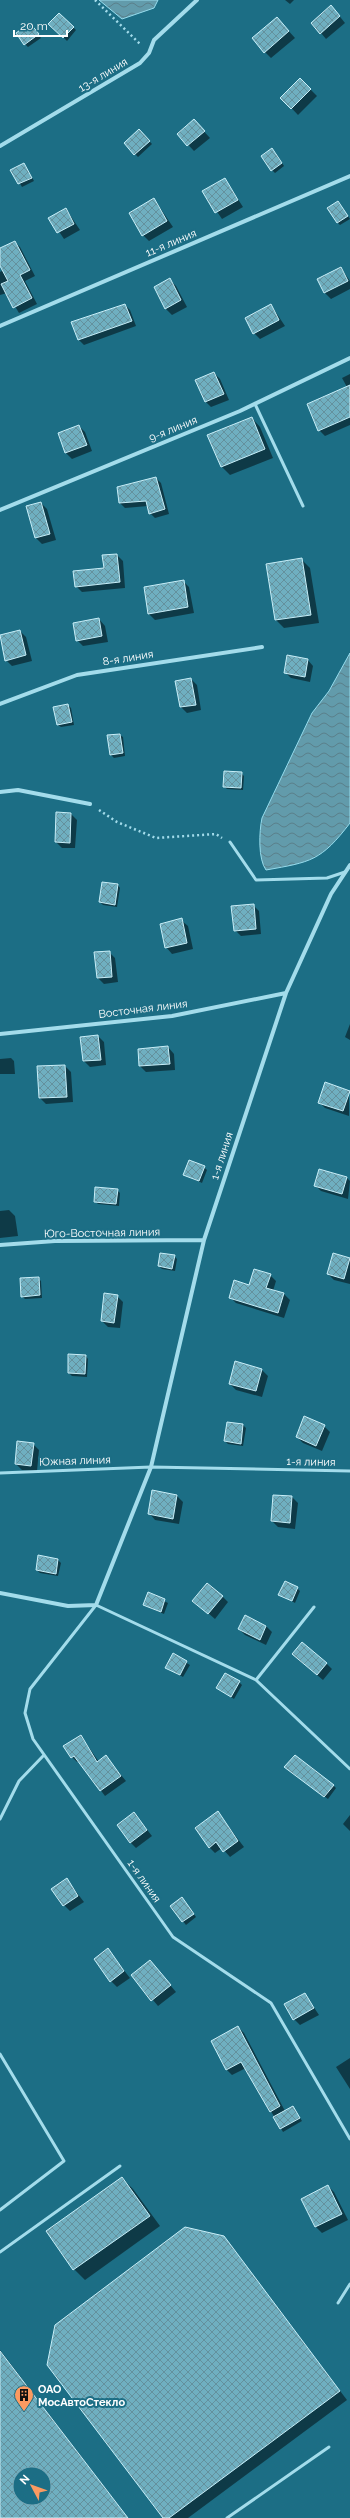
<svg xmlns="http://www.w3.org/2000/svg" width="350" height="2518" viewBox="0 0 350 2518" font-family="Raleway,sans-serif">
	<defs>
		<pattern id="water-waves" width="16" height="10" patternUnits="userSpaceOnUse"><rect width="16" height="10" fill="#629bab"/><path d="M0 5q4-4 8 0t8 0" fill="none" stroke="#5a7f8a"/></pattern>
		<pattern id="building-cross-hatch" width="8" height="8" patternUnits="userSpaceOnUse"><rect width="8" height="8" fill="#6fafc0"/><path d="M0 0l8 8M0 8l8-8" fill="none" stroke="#64919d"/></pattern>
	</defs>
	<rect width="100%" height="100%" fill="#1c6e85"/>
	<!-- water -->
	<path fill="url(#water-waves)" stroke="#96dced" d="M99 0H158L154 8 122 19Z
		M350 653V823C321 861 311 862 266 870 258 859 259 832 262 818L312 713 329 691Z"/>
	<!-- shadow -->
	<path fill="#0007" fill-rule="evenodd" d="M285 0H294L290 4Z
		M337 13 345 23 326 39 321 33Z
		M59 14 76 30 67 41 50 24Z
		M277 18 295 38 271 58 265 52Z
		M33 27 41 38 28 47 25 44Z
		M300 79 317 96 298 115 282 98Z
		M200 127 210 138 194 151 178 134Z
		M139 130 152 144 138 157 125 143Z
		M275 152 284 166 275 173 272 170Z
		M24 164 34 181 22 187 12 170Z
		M225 179 243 207 222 219 203 191Z
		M154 199 173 227 149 241 143 235Z
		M338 202 350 219 340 225 337 222Z
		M66 209 80 230 64 239 50 218Z
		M15 242 20 247 35 276 25 281 37 304 19 313 7 293 0 295V272L3 270 0 263V249Z
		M341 268 350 281V289L331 299 325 293 318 279Z
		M170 280 176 286 187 307 172 315 166 309 155 288Z
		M125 305 130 310 136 326 84 345 79 340 72 323Z
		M271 305 285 326 260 339 254 333Z
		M214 373 220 379 229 400 211 407 205 401Z
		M350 374V425L325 436 319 430 347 387 342 378Z
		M252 418 260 427 273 458 230 475 222 467 209 436Z
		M79 426 85 432 92 451 72 459 66 453Z
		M156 478 161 483 169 514 155 518 150 513 148 506 125 508 120 503Z
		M41 503 47 509 56 540 42 544 36 538Z
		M117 555 123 561 125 588 82 592 76 586 105 569Z
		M302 560 310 568 319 623 284 628 276 620Z
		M183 581 189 587 194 613 155 620 149 614 145 588Z
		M99 619 105 626 108 642 83 646 77 640Z
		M20 631 26 637 32 661 12 666 6 660 0 636Z
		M307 659 313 666 310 682 291 678 285 672Z
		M191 679 197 685 201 710 187 713 181 707Z
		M68 705 71 708 74 725 61 727 58 725Z
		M120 735 123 737 125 756 114 758 111 755 108 736Z
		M241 773 244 776 243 790 227 789 224 786Z
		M71 814 77 820 75 848H62L56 842Z
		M118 885 120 888 117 907 103 905 100 902Z
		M253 905 259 911 261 934 241 936 235 930Z
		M181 920 188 926 193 949 172 954 166 947Z
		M109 952 115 958 118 982 104 984 98 978Z
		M350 1024V1040L345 1037Z
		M98 1036 104 1042 106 1065 90 1067 84 1061Z
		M168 1047 174 1054 175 1070 146 1072 140 1066 139 1050Z
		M11 1058 14 1061 15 1074H0V1059Z
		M65 1066 71 1072 73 1102 46 1104 40 1098Z
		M349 1092V1116L325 1108 319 1102Z
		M204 1167 207 1170 202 1183 184 1174Z
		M320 1170 347 1178 350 1181 348 1199 321 1191 315 1185Z
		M117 1190 120 1193 119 1206 98 1204 95 1201Z
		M9 1210 15 1216 18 1236 0 1238V1211Z
		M334 1255 350 1260V1284L334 1280 328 1274Z
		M174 1256 177 1259 175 1271 162 1269 159 1266Z
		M270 1275 276 1281 273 1291 284 1294 290 1300 284 1318 236 1303 230 1297Z
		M38 1278 41 1281 42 1298 25 1299 22 1296Z
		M117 1296 123 1302 120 1328 108 1327 102 1321Z
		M69 1355 86 1356 88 1359 87 1377 72 1376 69 1373Z
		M236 1363 262 1370 268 1376 262 1397 236 1390 230 1384Z
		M243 1425 246 1428 243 1446 228 1444 225 1441Z
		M324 1426 330 1432 322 1451 303 1443 297 1437Z
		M33 1444 39 1450 37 1471 22 1470 16 1464Z
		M153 1492 177 1496 183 1502 179 1524 155 1520 149 1513Z
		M292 1497 298 1503 295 1529 278 1527 272 1521Z
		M58 1560 61 1563 58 1576 40 1573 37 1570Z
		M297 1588 300 1591 295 1603 280 1594Z
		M148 1593 168 1603 164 1614 144 1605Z
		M222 1596 228 1602 215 1619 194 1601Z
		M245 1617 266 1626 272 1632 266 1645 245 1635 239 1629Z
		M173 1655 190 1665 183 1677 166 1667Z
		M299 1660 326 1663 332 1669 323 1680Z
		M239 1682 242 1685 234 1699 217 1688Z
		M81 1736 99 1762 106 1757 126 1781 105 1796 79 1761 77 1762 72 1757Z
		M289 1770 333 1785 336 1788 328 1799Z
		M134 1813 152 1836 136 1848 130 1842Z
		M218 1813 244 1847 230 1857 222 1848 215 1853 209 1847Z
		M350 1815V1831L343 1824Z
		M67 1880 84 1902 70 1911 64 1905Z
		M184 1901 196 1917 186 1925 171 1906Z
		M108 1950 130 1978 117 1987 111 1981Z
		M150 1961 176 1992 158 2006 132 1975Z
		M305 1994 319 2015 300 2025 294 2019Z
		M238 2027 244 2033 285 2111 293 2107 302 2121 283 2132 246 2068 232 2075 227 2070 212 2041Z
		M350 2058V2089L336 2067Z
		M122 2178 133 2189 160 2226 85 2280 74 2269 47 2231Z
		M328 2186 334 2192 348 2220 322 2233 316 2227 302 2199Z
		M223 2237 347 2400 188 2518H164Z
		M0 2350 128 2518H0ZM20 2474H44V2498H20Z"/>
	<!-- building -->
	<path fill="url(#building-cross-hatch)" stroke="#c8eef8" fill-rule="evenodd" d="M331 5 340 16 320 34 311 23Z
		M59 13 74 27 63 38 48 24Z
		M277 17 289 31 264 53 252 38Z
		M30 23 39 34 24 45 16 33Z
		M300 78 311 89 291 109 280 98Z
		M194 119 205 131 187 146 177 134Z
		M139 129 150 141 134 155 124 143Z
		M272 148 282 163 271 171 261 156Z
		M24 163 32 178 18 184 10 170Z
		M225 178 238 200 215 213 202 191Z
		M154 198 167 221 142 236 129 213Z
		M338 201 348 216 337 223 327 208Z
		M66 208 74 224 57 233 48 218Z
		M15 241 30 270 20 275 32 298 13 308 1 284 8 281 0 266V248Z
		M341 267 348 281 324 293 317 279Z
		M170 278 181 300 165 309 154 287Z
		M125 304 132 321 78 340 71 322Z
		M271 304 279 320 253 334 245 318Z
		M214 372 224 394 205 402 195 380Z
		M350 385V417L318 431 307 404Z
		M252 417 265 449 221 467 207 435Z
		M79 425 87 445 65 453 58 433Z
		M156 477 165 509 149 514 146 501 119 503 117 487Z
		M41 502 50 534 35 538 26 506Z
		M117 554 120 582 75 587 73 571 104 568 102 555Z
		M302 558 311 615 275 620 266 564Z
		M184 580 188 607 148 614 144 587Z
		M99 618 102 636 76 641 73 623Z
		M20 630 26 655 5 661 0 635Z
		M287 655 308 659 305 677 284 673Z
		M191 678 196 705 180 707 175 681Z
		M68 704 72 722 57 725 53 707Z
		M120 734 123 753 110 755 107 735Z
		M224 771 242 772 241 788 223 787Z
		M56 812 71 813 70 843 55 842Z
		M102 882 118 884 115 905 99 902Z
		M254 904 256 929 234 931 231 906Z
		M182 918 187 943 165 948 160 924Z
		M110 951 112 977 97 978 94 952Z
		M98 1035 101 1060 83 1061 80 1037Z
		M168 1046 170 1064 139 1066 138 1049Z
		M65 1065 67 1097 39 1098 37 1066Z
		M325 1082 350 1091 343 1111 318 1103Z
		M189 1160 205 1166 199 1181 183 1175Z
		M319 1169 347 1177 342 1194 314 1186Z
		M95 1187 118 1189 116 1204 94 1202Z
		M160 1253 175 1255 172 1269 158 1266Z
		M333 1253 350 1258 344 1279 327 1274Z
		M254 1269 271 1274 266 1288 284 1293 278 1313 229 1298 234 1280 249 1285Z
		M39 1277 40 1295 21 1297 20 1278Z
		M104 1293 118 1295 114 1323 101 1321Z
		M68 1354 86 1355 85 1374 68 1373Z
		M235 1361 262 1369 256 1391 229 1384Z
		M304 1416 325 1425 316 1446 296 1437Z
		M227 1422 243 1424 241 1444 224 1441Z
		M17 1441 34 1443 31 1466 15 1464Z
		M152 1490 177 1495 173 1519 148 1514Z
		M273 1495 292 1496 290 1523 271 1521Z
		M38 1555 58 1559 56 1574 36 1570Z
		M285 1581 298 1587 292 1601 278 1595Z
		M207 1583 223 1596 208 1614 192 1601Z
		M148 1592 165 1599 161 1612 143 1605Z
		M245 1615 266 1626 260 1640 238 1629Z
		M302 1642 327 1663 317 1675 292 1654Z
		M173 1653 187 1661 180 1675 165 1668Z
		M225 1673 240 1681 231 1697 216 1688Z
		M81 1735 97 1762 106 1755 121 1776 100 1791 74 1756 71 1758 63 1746Z
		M295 1755 334 1785 324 1797 284 1767Z
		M218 1811 238 1841 223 1852 216 1842 209 1848 195 1828Z
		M134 1812 147 1830 130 1843 117 1825Z
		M67 1878 78 1896 63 1906 51 1889Z
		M182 1897 194 1914 182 1922 170 1906Z
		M108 1948 124 1971 110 1982 94 1959Z
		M150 1960 171 1985 151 2001 131 1975Z
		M305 1993 314 2008 293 2020 284 2004Z
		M238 2026 280 2106 270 2112 241 2062 226 2070 211 2041Z
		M293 2106 300 2118 280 2129 273 2117Z
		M122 2177 150 2216 73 2270 46 2231Z
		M328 2185 342 2214 315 2227 301 2199Z
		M185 2227 224 2236 340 2391 169 2518H163L47 2365 55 2325Z
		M0 2351 128 2518H0ZM20 2474H44V2498H20Z"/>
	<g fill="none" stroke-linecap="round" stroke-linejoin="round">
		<!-- path -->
		<path stroke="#a3dceb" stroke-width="2.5" stroke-dasharray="2 3" stroke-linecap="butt" d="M95 0 141 45
			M99 810 117 822 156 838 216 834 222 838"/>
		<!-- lane -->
		<path stroke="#a3dceb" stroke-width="3" d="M255 404 303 506
			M230 842 256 880 327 878 345 872
			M0 1473 151 1467 350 1471
			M256 1680 314 1607
			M350 1769 256 1680 96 1605 30 1689 25 1713 33 1739 173 1937 271 2003 350 2139
			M0 1819 19 1781 44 1755
			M0 2054 64 2161 0 2210
			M0 2252 120 2166
			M338 2303 350 2284
			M227 2518 329 2447"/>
		<!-- street -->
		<path stroke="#a3dceb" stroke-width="4" d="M0 146 140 63 149 53 154 40 197 0
			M0 326 350 176
			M0 510 240 411 350 358
			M0 704 77 675 262 647
			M0 792 18 790 90 804
			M0 1034 172 1016 286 993
			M0 1245 55 1241 204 1240
			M0 1593 68 1606 96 1605 151 1467 204 1240 286 993 331 894 350 865"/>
	</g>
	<!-- icons -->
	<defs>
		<g id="building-pin" transform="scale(1)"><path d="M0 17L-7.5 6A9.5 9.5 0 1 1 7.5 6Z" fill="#fb9a61" stroke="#1c6e85"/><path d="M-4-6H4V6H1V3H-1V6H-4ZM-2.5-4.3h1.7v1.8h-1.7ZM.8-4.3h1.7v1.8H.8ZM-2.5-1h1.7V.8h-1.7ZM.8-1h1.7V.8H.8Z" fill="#111"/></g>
	</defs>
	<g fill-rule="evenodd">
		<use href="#building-pin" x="24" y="2395"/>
	</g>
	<g text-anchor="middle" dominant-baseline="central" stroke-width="4" stroke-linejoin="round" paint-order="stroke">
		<!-- street labels -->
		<g font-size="11" fill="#fff" stroke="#1c6e85">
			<text transform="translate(103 75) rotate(-31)">13-я линия</text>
			<text transform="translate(171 243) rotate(-23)">11-я линия</text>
			<text transform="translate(173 429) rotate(-22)">9-я линия</text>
			<text transform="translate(128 658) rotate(-9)">8-я линия</text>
			<text transform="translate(143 1009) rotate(-7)">Восточная линия</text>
			<text transform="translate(222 1156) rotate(-72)">1-я линия</text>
			<text transform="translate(102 1233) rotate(-1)">Юго-Восточная линия</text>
			<text transform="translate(75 1461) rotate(-2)">Южная линия</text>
			<text transform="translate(311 1462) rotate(1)">1-я линия</text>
			<text transform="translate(144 1881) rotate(55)">1-я линия</text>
		</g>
		<!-- poi labels -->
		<g font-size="11" font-weight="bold" fill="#fff" stroke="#1c6e85" text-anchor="start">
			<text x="38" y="2389">ОАО<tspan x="38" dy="13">МосАвтоСтекло</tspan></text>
		</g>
	</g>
	<!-- north arrow -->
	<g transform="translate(32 2486) rotate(311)"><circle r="19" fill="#1c6e85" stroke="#77a8b6"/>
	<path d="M0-3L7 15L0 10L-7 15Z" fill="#fb9a61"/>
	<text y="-6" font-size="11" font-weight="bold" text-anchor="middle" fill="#ffffff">N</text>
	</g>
	<!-- scale -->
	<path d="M14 30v6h53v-6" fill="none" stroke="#ffffff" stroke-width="2"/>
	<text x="20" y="30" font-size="12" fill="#ffffff" stroke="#1c6e85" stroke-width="3" paint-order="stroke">20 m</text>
</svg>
